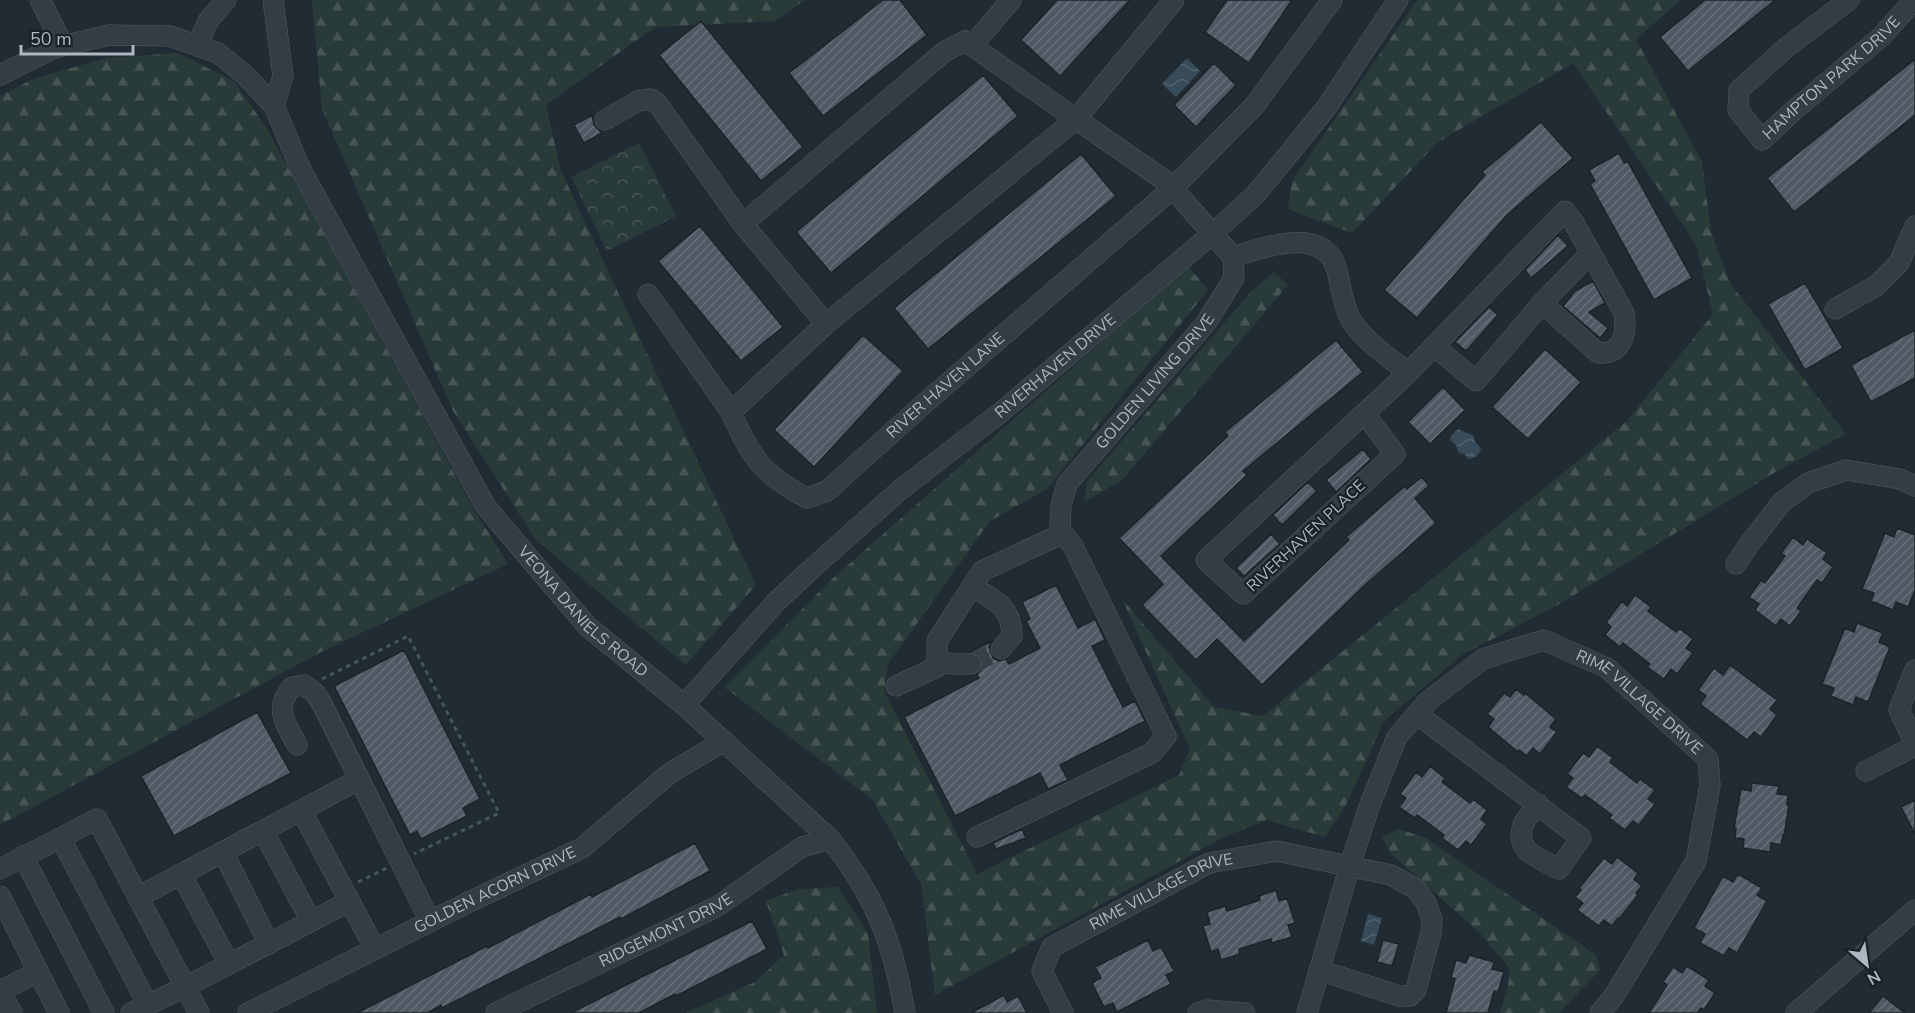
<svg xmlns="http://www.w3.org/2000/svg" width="1915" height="1013" viewBox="0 0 1915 1013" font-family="'Nunito Sans',sans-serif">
	<defs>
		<pattern id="forest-firs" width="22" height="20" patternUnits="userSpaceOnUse" patternTransform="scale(1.5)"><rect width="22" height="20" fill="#293b39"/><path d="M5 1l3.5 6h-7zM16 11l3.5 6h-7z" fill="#465554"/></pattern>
		<pattern id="park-crowns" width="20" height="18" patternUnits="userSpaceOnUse" patternTransform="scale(1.5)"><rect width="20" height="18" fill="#293b39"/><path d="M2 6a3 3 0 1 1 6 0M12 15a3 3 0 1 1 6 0" fill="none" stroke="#465554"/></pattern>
		<pattern id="water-waves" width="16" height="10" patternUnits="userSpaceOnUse" patternTransform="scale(1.5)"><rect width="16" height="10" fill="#384b5a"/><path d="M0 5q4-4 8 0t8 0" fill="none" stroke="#526370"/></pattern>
		<pattern id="building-hatch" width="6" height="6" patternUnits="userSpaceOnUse" patternTransform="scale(1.5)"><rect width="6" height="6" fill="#4f5963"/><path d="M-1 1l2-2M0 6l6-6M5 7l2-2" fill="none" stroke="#666f78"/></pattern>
	</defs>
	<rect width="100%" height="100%" fill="#212b33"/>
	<!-- forest -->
	<path fill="url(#forest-firs)" d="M312 0H805L775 21 655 27 546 105 561 171 756 585 686 665 536 540 453 411 322 109Z
		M1417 0H1681L1636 39 1702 162 1711 232 1730 283 1846 434 1779 470 1554 607 1462 655 1384 721 1347 803 1325 837 1266 820 1224 837 935 995 921 884 872 799 724 687 832 579 1188 266 1208 290 1047 489 990 521 888 664 884 691 977 874 1179 775 1190 749 1122 599 1214 707 1263 716 1627 421 1713 314 1696 244 1573 63 1438 142 1352 233 1288 209 1292 181Z
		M177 53 234 81 267 129 473 508 508 564 323 651 0 825V96L33 79 106 58Z
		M1274 272 1288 285 1122 480 1084 502 1087 481 1251 292Z
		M1398 829 1424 837 1596 955 1600 970 1559 1013H1500L1508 985 1510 969 1480 933 1391 854 1382 837Z
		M838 887 868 934 877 1013H686L755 982 784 955 766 901 798 889Z"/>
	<!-- park -->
	<path fill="url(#park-crowns)" d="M639 143 676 216 607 251 571 177Z"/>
	<!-- water -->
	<path fill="url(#water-waves)" d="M1187 58 1200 71 1176 97 1162 84Z
		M1458 429 1474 436 1475 442 1481 448C1480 454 1475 458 1469 459L1464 454 1459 453 1456 445 1450 440 1451 436Z
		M1368 914 1382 918 1374 945 1361 941Z"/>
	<!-- building -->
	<path fill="url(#building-hatch)" stroke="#1c232a" stroke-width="1.5" d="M883 0H900L927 35 823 116 789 73Z
		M1057 0H1130L1060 76 1021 40Z
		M1227 0H1292L1249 63 1205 32Z
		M1705 0H1775L1688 71 1660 37Z
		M701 21 803 147 761 181 659 55Z
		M1915 59V115L1794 212 1767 178Z
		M1214 63 1236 85 1196 127 1174 105Z
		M983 75 1018 116 831 273 796 232Z
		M592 115 594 125 602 133 584 143 574 125Z
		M1541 122 1573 158 1507 215 1417 318 1384 290 1485 175 1482 172Z
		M1619 153 1624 163 1628 162 1692 278 1654 300 1590 184 1595 181 1589 170Z
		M1081 154 1116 196 928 349 894 308Z
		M700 226 783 327 741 361 658 261Z
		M1558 235 1568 246 1531 278 1525 270Z
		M1593 281 1605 303 1589 312 1608 328 1600 338 1563 306 1575 291Z
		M1805 283 1843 348 1805 370 1768 304Z
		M1489 307 1498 315 1466 351 1455 342Z
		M1915 330V378L1871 402 1851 365Z
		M863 335 903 371 814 467 774 430Z
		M1336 340 1363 372 1243 471 1247 475 1161 556 1244 641 1349 540 1346 537 1405 486 1407 489 1422 477 1429 486 1415 498 1436 523 1366 584 1262 685 1217 639 1196 660 1142 605 1163 584 1119 538 1228 436 1225 432Z
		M1545 349 1581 382 1528 439 1492 407Z
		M1443 387 1465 410 1430 444 1408 422Z
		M1363 449 1371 459 1336 492 1326 480Z
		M1308 482 1317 491 1282 525 1273 515Z
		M1897 528 1915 535V590L1908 607 1896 602 1893 610 1871 601 1874 593 1862 589 1885 533 1894 537Z
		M1271 534 1280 544 1244 576 1236 568Z
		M1793 537 1803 545 1807 539 1827 553 1823 559 1833 567 1822 583 1817 580 1797 608 1801 611 1790 626 1781 619 1776 626 1755 610 1759 604 1749 597 1761 580 1765 583 1785 556 1781 553Z
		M1056 585 1078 628 1095 619 1105 640 1092 646 1123 707 1135 701 1145 721 1060 765 1068 780 1048 789 1040 773 955 816 904 717 979 678 977 674 982 669V659L977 654 970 652 992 641 989 647 993 658 999 661 1006 659 1009 664 1040 648 1026 621 1030 619 1022 602Z
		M1635 595 1651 607 1648 611 1676 632 1679 628 1693 639 1686 648 1693 653 1677 674 1671 669 1664 679 1647 667 1650 664 1623 643 1620 647 1605 635 1611 627 1606 622 1622 601 1627 606Z
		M1857 623 1883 633 1879 642 1890 647 1868 702 1856 697 1853 705 1831 696 1834 688 1822 684 1845 628 1854 632Z
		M404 650 480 799 463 808 467 816 421 839 417 831 410 835 334 686Z
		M1730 665 1777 700 1770 709 1777 715 1761 737 1754 732 1747 740 1700 704 1706 696 1698 690 1714 668 1723 675Z
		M1516 689 1524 695 1525 693 1556 719 1550 727 1557 732 1540 754 1533 748 1527 756 1519 750 1518 752 1488 727 1494 719 1487 714 1504 693 1510 697Z
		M257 712 291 773 174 836 141 776Z
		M1597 746 1613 758 1610 762 1637 783 1640 779 1655 790 1648 799 1655 804 1639 825 1633 821 1625 830 1609 818 1612 815 1585 795 1582 798 1566 787 1573 778 1567 774 1583 753 1589 757Z
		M1430 766 1445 778 1442 782 1470 803 1473 799 1487 810 1481 819 1487 824 1471 845 1466 841 1458 850 1442 838 1444 835 1417 815 1415 818 1399 807 1406 798 1400 794 1416 772 1422 777Z
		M1752 783 1779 786 1777 794 1788 795 1787 805H1789L1784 836 1783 835 1781 845 1771 843 1770 852 1743 848 1744 839 1735 838 1736 828H1734L1741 789 1751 791Z
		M1915 800V834L1901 807Z
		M1022 829 1026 838 996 849 993 843Z
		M695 843 710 871 621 919 620 917 442 1008 441 1005 427 1013H357L487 946 488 948 591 894 592 897Z
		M1617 857 1638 873 1634 879 1642 886 1636 893 1638 895 1619 919 1618 918 1612 926 1604 920 1599 926 1577 910 1583 903 1575 897 1581 890 1579 888 1604 858 1612 864Z
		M1738 874 1762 888 1757 895 1767 901 1737 953 1729 948 1724 956 1700 943 1705 934 1694 928 1723 876 1733 882Z
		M1276 890 1279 901 1287 898 1295 923 1288 925 1292 937 1272 943 1271 939 1239 949 1240 954 1221 960 1218 949 1211 952 1203 926 1210 924 1207 912 1225 906 1227 911 1260 900 1259 896Z
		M752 921 767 949 676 996 675 994 639 1013H571Z
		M1148 940 1153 951 1161 947 1174 971 1166 975 1171 984 1117 1012 1113 1003 1104 1007 1092 983 1101 978 1095 967Z
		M1383 940 1399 944 1392 966 1377 962Z
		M1469 955 1494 962 1492 969 1504 972 1498 992 1494 991 1488 1013H1446L1455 979 1451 977 1456 960 1466 963Z
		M1687 966 1709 980 1705 986 1715 993 1704 1010 1701 1008 1697 1013H1649L1667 985 1663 982 1673 967 1682 973Z
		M1004 995 1007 1002 1018 996 1027 1013H971Z
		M1883 996 1905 1013H1869Z"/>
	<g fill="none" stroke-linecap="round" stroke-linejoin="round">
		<!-- minor-tunnel -->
		<path stroke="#364048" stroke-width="20" stroke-dasharray="20 10" stroke-linecap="butt" d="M971 664 1001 649"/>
		<!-- minor casing -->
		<g stroke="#525a62" stroke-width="21">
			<g id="minor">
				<path d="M40 0 63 45"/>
				<path d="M273 0 283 76 274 106"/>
				<path id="s1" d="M1849 0 1787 47 1739 90 1738 110 1762 140 1793 111 1882 36 1914 0"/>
				<path d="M197 46 208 21 226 0"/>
				<path d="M972 46 1011 0"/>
				<path id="s2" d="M0 75 54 48 109 35 170 36 218 53 246 76 274 106 301 170 486 507 587 626 684 705 830 839C875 895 893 942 905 1013"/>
				<path d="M605 120 638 101 651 99 657 103 743 224 826 324"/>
				<path d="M1233 257C1261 248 1322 225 1336 267 1341 284 1342 304 1351 320 1364 341 1389 357 1408 373"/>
				<path d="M648 294 731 412 826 324 1076 119 965 41 944 52 743 224"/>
				<path d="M1835 309 1876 286 1899 263 1915 226"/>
				<path d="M1434 346 1476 381 1542 303 1590 254"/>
				<path id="s3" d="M731 412C750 457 763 475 807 498L827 491 926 402 1172 189 1255 105 1332 0"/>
				<path d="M1365 414 1395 454 1243 594 1206 560 1408 373 1565 211 1574 223 1624 313C1627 333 1623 355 1598 353L1542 303"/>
				<path id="s4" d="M1060 530 1061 506 1067 484 1206 323 1234 278 1233 257 1167 182 1076 119 1174 0"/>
				<path d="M1736 564 1750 543 1782 502 1808 483 1846 470 1900 479 1915 486"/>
				<path d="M972 587C994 599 1012 607 1012 636L1001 649"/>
				<path d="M937 661 953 664H971"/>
				<path d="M1915 670 1899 710 1915 743"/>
				<path d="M896 686 937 667V641L982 571 1055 537 1060 530"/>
				<path id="s5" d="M684 705 776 602 807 573 900 490 1000 413 1212 234 1256 194 1326 108 1398 0"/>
				<path d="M1417 714 1581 838 1559 869C1540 859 1512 851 1524 823 1527 817 1534 810 1538 804"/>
				<path d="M297 745C286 724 273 709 292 687L304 685 315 693 322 704 430 921"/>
				<path d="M1866 771 1915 746"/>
				<path d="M301 810 375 949"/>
				<path d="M263 831 311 921"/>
				<path d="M977 837 1152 753 1166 736 1073 546 1060 530"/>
				<path d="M61 839 148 1005"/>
				<path d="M223 852 269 944"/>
				<path d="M23 856 104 1013"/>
				<path d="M0 869 97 819 199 1013"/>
				<path d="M181 874 229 964"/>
				<path d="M0 896 59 1013"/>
				<path d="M138 897 358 780"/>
				<path d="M0 991 38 972"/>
				<path d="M0 991 12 1013"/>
				<path d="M131 1013 185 987 350 901"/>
				<path id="s6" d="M248 1013 463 905 582 848 670 773 724 741"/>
				<path id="s7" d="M496 1013 718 906 802 847 830 839"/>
				<path id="s8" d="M1063 1013 1042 971 1052 947 1209 863 1277 851 1391 875 1416 889 1426 903 1432 919 1431 933 1416 990 1410 996H1399L1319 970"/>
				<path d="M1198 1013 1207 1010 1245 1013"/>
				<path id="s9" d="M1307 1013 1350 865 1369 807 1397 737 1428 701 1483 659 1544 640 1607 668 1708 759 1710 785 1696 861 1614 996 1600 1013"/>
				<path d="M1796 1013 1915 910"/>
			</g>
		</g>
		<!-- path -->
		<path stroke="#465758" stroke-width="3" stroke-dasharray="4.5 4.5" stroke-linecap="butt" d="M322 679 408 636 499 813 414 854
			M358 882 387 868"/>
		<!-- minor -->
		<use href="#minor" stroke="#343c44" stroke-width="20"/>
	</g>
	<g text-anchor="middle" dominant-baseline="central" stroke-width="4.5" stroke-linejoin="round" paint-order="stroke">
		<!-- street labels -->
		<g font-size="16" fill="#aeb7c1" stroke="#1a2128">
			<text stroke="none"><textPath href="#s1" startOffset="294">HAMPTON PARK DRIVE</textPath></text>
			<text stroke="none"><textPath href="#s5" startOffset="504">RIVERHAVEN DRIVE</textPath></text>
			<text stroke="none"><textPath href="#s4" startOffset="182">GOLDEN LIVING DRIVE</textPath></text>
			<text stroke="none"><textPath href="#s3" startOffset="298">RIVER HAVEN LANE</textPath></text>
			<text transform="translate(1306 536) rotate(-43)">RIVERHAVEN PLACE</text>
			<text stroke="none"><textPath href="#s2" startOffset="903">VEONA DANIELS ROAD</textPath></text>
			<text stroke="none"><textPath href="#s9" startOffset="586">RIME VILLAGE DRIVE</textPath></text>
			<text stroke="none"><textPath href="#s6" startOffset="276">GOLDEN ACORN DRIVE</textPath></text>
			<text stroke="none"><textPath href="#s8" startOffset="196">RIME VILLAGE DRIVE</textPath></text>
			<text stroke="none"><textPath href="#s7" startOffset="189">RIDGEMONT DRIVE</textPath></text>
		</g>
	</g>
	<!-- north arrow -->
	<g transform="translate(1867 965) rotate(151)" stroke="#1a2128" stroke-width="4.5" paint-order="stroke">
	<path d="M0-4.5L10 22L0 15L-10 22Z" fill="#aeb7c1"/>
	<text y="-9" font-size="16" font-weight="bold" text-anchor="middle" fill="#aeb7c1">N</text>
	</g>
	<!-- scale -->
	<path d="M21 45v9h112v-9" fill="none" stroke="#aeb7c1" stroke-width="3"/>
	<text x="30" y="45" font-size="18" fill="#aeb7c1" stroke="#1a2128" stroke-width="4.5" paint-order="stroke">50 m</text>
</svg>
